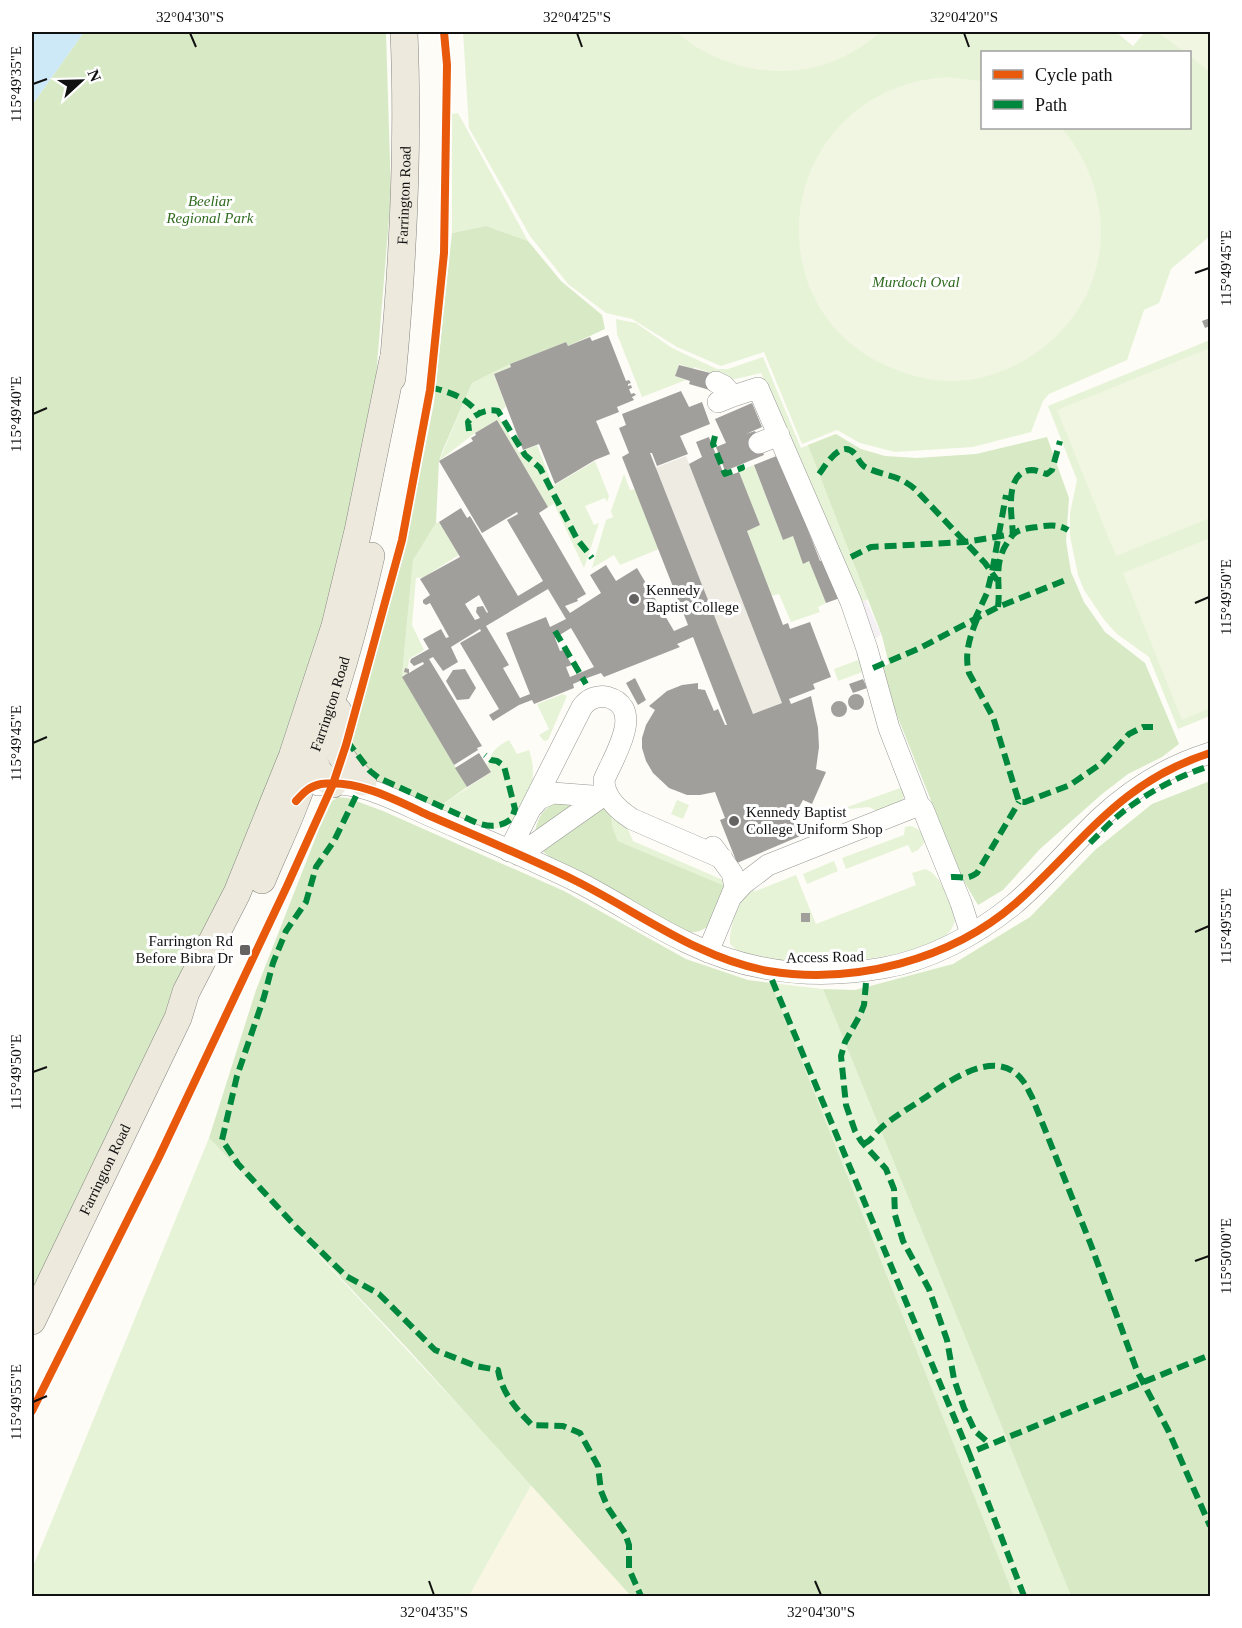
<svg xmlns="http://www.w3.org/2000/svg" width="1242" height="1628" viewBox="0 0 1242 1628" font-family="'Times New Roman',serif">
	<rect width="100%" height="100%" fill="#fdfcf7"/>
	<!-- industrial -->
	<path fill="#f5f0f3" d="M866 600 881 635 871 641 857 604Z"/>
	<!-- farmland -->
	<path fill="#f9f7e4" d="M532 1484 638 1596H469Z"/>
	<!-- green -->
	<path fill="#e7f3d7" fill-rule="evenodd" d="M463 32H1116L1133 46 1145 32H1210V236L1171 269 1159 303 1144 310 1127 360 1049 394 1043 401 1031 432 973 447 895 452 860 443 837 430 802 444 764 352 721 366 677 347 632 319 606 313 568 284 530 236 469 128ZM982 52H1190V128H982Z
		M458 113 528 241 486 226 452 233V114Z
		M616 319 636 323 672 348 717 369H728L763 357 801 448 836 434 868 599 857 604 799 455 788 436 761 373 731 380 694 367 693 369 679 364 675 376 686 380 642 397 617 334Z
		M1210 340V716L1178 729 1149 657 1117 634 1105 621 1084 590 1078 575 1070 536V513L1077 480 1048 406Z
		M510 364 511 367 494 375 506 406 498 415 519 452 537 445 553 486 595 461 609 496 607 502 605 498 585 506 594 525 599 523 584 568 554 504 548 507 497 420 475 433 439 461 472 383Z
		M754 465 783 539 793 536 803 563 809 561 826 603 818 607 820 612 791 622 779 594 771 596 747 531 760 525 738 471Z
		M624 474 630 490 635 489 659 549 620 565 614 555 592 568 606 520 613 517 611 511Z
		M439 522 459 555 424 577 416 578 412 625 424 650 409 659 408 668H405L404 671 408 673 402 677 413 559 436 523Z
		M858 660 862 661 865 671 838 681 834 669Z
		M563 694 567 696 548 740 544 741 539 735 549 729 537 704Z
		M509 740 517 754 529 750C533 761 534 772 532 785 526 797 520 813 511 822 495 840 455 817 436 809L491 772 487 765C492 752 496 746 509 740Z
		M903 787 905 793 902 802 879 812 869 807 839 810Z
		M677 800 689 805 683 819 671 814Z
		M611 810 625 822 633 841 723 880 728 884 706 928 693 932 719 884 618 841 612 826Z
		M909 826C918 827 924 833 925 842L918 850 912 853 908 845 846 869 842 858 904 835 905 827Z
		M834 861 838 871 807 884 803 874Z
		M925 869C942 874 952 906 955 921 953 927 950 933 945 936 909 961 760 979 730 944 729 922 743 891 760 878L753 892 796 875 816 924 916 885 912 873Z
		M771 983 823 989 1071 1596H1014Z
		M209 1138 532 1484 469 1596H32V1569Z"/>
	<!-- forest -->
	<path fill="#d8eac5" d="M84 32H386L391 194 374 402 329 623 252 837 182 985 80 1190 32 1291V105Z
		M486 226 528 241 561 281 602 315 605 329 568 346 566 342 510 364 472 383 442 452 439 461 436 523 413 560 402 676 467 787 436 809C414 799 372 786 357 766 353 760 352 750 350 743L404 554 434 403 452 233Z
		M836 434 861 449 885 456 917 458 976 454 1047 437 1069 498 1066 541 1071 572 1084 602 1105 632 1145 663 1179 744 1162 757 1128 774 1102 794 1040 849 1003 890 978 905 962 878 886 688 880 668 889 664 882 636 808 445Z
		M1210 781V1596H1071L823 989 855 990 953 964 1030 917 1095 850 1152 804Z
		M338 797 348 798 383 811 564 891 686 959 748 980 771 983 1014 1596H631L407 1348 209 1138 256 990 319 829 332 801Z
		M557 803 577 806 535 831C538 818 543 807 557 803Z
		M598 804 611 810 612 826 618 841 727 887C719 905 711 941 684 930L550 857 541 850Z"/>
	<!-- pitch -->
	<path fill="#f0f6e1" d="M676 32H880C822 86 735 82 676 32Z
		M1162 32H1210V72L1190 56V52H1185L1160 34Z
		M947 77 982 81V128H1062C1099 173 1113 233 1089 289 1071 330 1036 360 994 374 966 384 933 383 905 373 743 320 774 89 947 77Z
		M1210 348V518L1116 556 1057 410Z
		M1210 538V708L1182 720 1123 573Z"/>
	<!-- plaza -->
	<path fill="#edebe2" d="M686 456 782 703 753 714 655 468Z"/>
	<!-- water -->
	<path fill="#cde8f7" d="M32 32H84L32 105Z"/>
	<!-- building -->
	<path fill="#a19f9c" fill-rule="evenodd" d="M1210 318V326L1205 328 1202 321Z
		M608 335 626 381 629 380 631 383 628 384V386L631 385 632 388 629 389 631 394 634 393 636 395 632 397 634 400 617 407 619 412 596 421 610 454 595 460 555 484 539 444 523 450 494 374 511 367 510 364 566 342 568 346 590 337 592 341Z
		M679 365 718 375 713 391 689 384 690 381 675 376Z
		M681 391 689 407 702 402 710 424 680 436 688 454 657 466 652 453H650L753 714 782 703 689 464 702 457 696 442 709 437 725 477 739 472 760 525 747 531 783 625 788 623 790 629 810 622 831 677 813 684 815 689 789 699 791 704 811 696 818 728 819 747 816 769 826 772 812 804 803 800 793 818 812 831 737 863 720 820 725 818 715 792 700 795H687L669 788 653 773 646 761 642 748V738L646 725 655 710 649 706 667 691 682 685 698 683V689L705 690 714 711 718 709 725 725H727L693 637 677 644 680 647 604 677 601 673 587 678 573 684 574 688 534 704 532 700 519 705 493 721 489 715 499 709 460 643 481 631 480 629 451 647 458 662 443 671 433 657 429 659 482 746 477 748 478 750 454 765 402 677 408 673 404 672 405 668 409 669V673L424 664 423 662 414 666 410 662 411 659 429 649 423 639 441 629 446 638 449 637 430 603 426 605 423 603V600L430 595 420 579 460 557 439 522 461 508 467 518 470 516 518 596 543 581 507 520 518 514 517 512 482 533 439 461 473 441 471 438 476 435 475 433 497 420 548 507 539 513 586 594 577 599 578 601 565 606 570 613 601 593 590 575 606 565 616 581 637 568 674 631 688 625 622 457 629 453 619 428 626 425 622 414ZM548 589 566 619 550 627 546 617 506 633 530 694 520 698 503 668 509 665 486 626ZM479 595 488 612 487 613 483 606 477 607 476 612 480 618 475 620 465 604ZM571 628 594 667 570 677 566 667 572 665 563 650 560 651 555 638Z
		M752 403 762 427 746 434 755 431 764 455 725 471 716 447 726 443 715 419Z
		M779 455 820 561 824 559 840 598 826 603 809 561 803 564 793 536 783 540 754 465Z
		M465 669 476 688 469 699 457 700 446 681 453 670Z
		M635 678 646 700 638 705 626 683Z
		M863 679 867 688 853 693 849 684Z
		M848 702a8 8 0 1 1 16 0a8 8 0 1 1-16 0Z
		M831 709a8 8 0 1 1 16 0a8 8 0 1 1-16 0Z
		M479 753 491 772 467 787 455 768Z
		M801 913H810V922H801Z"/>
	<g fill="none" stroke-linecap="round" stroke-linejoin="round">
		<!-- minor casing -->
		<g stroke="#979795" stroke-width="22">
			<path id="minor" d="M716 382 724 386 733 396 718 402
				M733 396 758 388 851 602 867 649 889 728 919 805
				M759 443 779 435
				M318 785C358 778 398 802 433 817 481 838 529 858 576 881 614 900 648 924 686 942 749 973 814 980 883 968 930 960 976 935 1013 905 1044 879 1070 847 1099 819 1131 789 1168 766 1210 753
				M533 806 539 799 553 793 605 797
				M509 851 582 707C588 699 597 695 607 697 647 708 612 759 604 780 604 798 618 810 632 819L722 858
				M519 855 607 793
				M732 896 743 884 768 865 919 805 923 809 961 903 971 934
				M708 952 735 887 732 873 713 847"/>
		</g>
		<!-- major casing -->
		<g stroke="#858482" stroke-width="28">
			<g id="major">
				<path id="s1" d="M392 378C403 263 409 147 404 32"/>
				<path d="M338 711C328 744 341 760 363 782"/>
				<path d="M308 746 319 773 333 784"/>
				<path id="s2" d="M262 880C273 853 286 827 296 800 328 721 352 639 371 556"/>
				<path id="s3" d="M32 1321 178 1018 186 992 237 893 292 757 335 626 358 531 393 360"/>
			</g>
		</g>
		<!-- minor -->
		<use href="#minor" stroke="#fffffe" stroke-width="21"/>
		<!-- major -->
		<use href="#major" stroke="#ede9dc" stroke-width="27"/>
		<!-- quiet -->
		<path stroke="#00873e" stroke-width="6" stroke-dasharray="12 6" stroke-linecap="butt" d="M430 387C452 393 464 396 479 414
			M469 431 468 422C475 414 487 408 498 411L525 455 540 468 577 539 592 558
			M715 436 713 444 725 474 742 468 741 465
			M819 474C826 465 841 438 855 454 859 459 860 465 867 468 887 477 897 474 915 489L985 563 997 580
			M851 557 871 547 965 542 1013 534C1012 517 1003 471 1032 470 1037 470 1042 473 1047 474L1052 470 1060 441
			M998 607C1001 581 992 564 1009 540 1011 538 1012 535 1015 533 1020 529 1030 528 1037 527 1049 525 1058 524 1068 530
			M977 619C970 636 964 654 969 673L993 717 1019 802H1025L1070 785 1102 763 1129 734 1143 727H1153
			M974 621 987 593 992 572 1006 495
			M555 631 586 684
			M873 668 920 648 998 607 1068 579
			M347 741 370 771 379 778 477 823C489 827 501 828 512 818L515 809 504 766 497 761 491 760 485 755
			M356 796 334 841 316 867 306 902 286 931 273 963 264 997 237 1076 222 1140 238 1164 297 1228 346 1276 379 1294 435 1350 476 1366 498 1370C502 1393 516 1409 532 1425L563 1426 580 1433 598 1466 601 1491 608 1508 625 1533 629 1545V1569L641 1596
			M1090 843C1102 831 1114 818 1128 808 1152 790 1181 775 1210 766
			M951 877C962 876 965 881 977 873L1019 802
			M772 980 969 1453
			M866 983 864 1005 860 1015 845 1042 841 1056 846 1105 855 1131 861 1141 886 1169 894 1189 895 1215 903 1241 929 1289 947 1340 954 1379 964 1408 975 1431 990 1444
			M863 1144C872 1141 874 1134 880 1129 893 1117 911 1107 926 1097 951 1080 997 1046 1023 1081 1027 1086 1029 1092 1032 1097L1091 1245 1137 1371 1168 1430 1210 1526
			M1024 1596 969 1453 1210 1355"/>
		<!-- cycleway casing -->
		<g stroke="#fff" stroke-width="11">
			<path id="cycleway" d="M296 801C304 792 310 786 321 784 358 779 398 801 430 816 479 837 529 858 576 881 640 913 697 958 768 971 854 985 951 960 1016 903 1083 843 1119 782 1210 753
				M32 1411 159 1157 287 886 333 784 346 745 402 540 430 390 444 253 447 65 444 32"/>
		</g>
		<!-- cycleway -->
		<use href="#cycleway" stroke="#e8590c" stroke-width="8"/>
	</g>
	<!-- ticks -->
	<path fill="none" stroke="#111" stroke-width="2" d="M190 33 196 47M577 33 582 47M964 33 969 47M33 84 47 79M1195 273 1209 268M33 414 47 408M1195 603 1209 597M33 743 47 737M1195 932 1209 926M33 1072 47 1067M1195 1261 1209 1256M33 1402 47 1396M429 1581 434 1595M815 1581 821 1595"/>
	<!-- markers -->
	<g fill="#646362" stroke="#fff" stroke-width="2">
		<circle cx="634" cy="599" r="6"/>
		<circle cx="734" cy="821" r="6"/>
		<rect x="239" y="944" width="12" height="12" rx="3"/>
	</g>
	<g text-anchor="middle" dominant-baseline="central" stroke-width="6" stroke-linejoin="round" paint-order="stroke">
		<!-- street labels -->
		<g font-size="15" fill="#111" stroke="#fff">
			<text stroke="none"><textPath href="#s1" startOffset="183">Farrington Road</textPath></text>
			<text stroke="none"><textPath href="#s2" startOffset="189">Farrington Road</textPath></text>
			<text transform="translate(825 957) rotate(-1)">Access Road</text>
			<text stroke="none"><textPath href="#s3" startOffset="168">Farrington Road</textPath></text>
		</g>
		<!-- park labels -->
		<g font-size="15" font-style="italic" fill="#2f6b1f" stroke="#fff">
			<text x="210" y="201">Beeliar<tspan x="210" dy="17">Regional Park</tspan></text>
			<text x="916" y="282">Murdoch Oval</text>
		</g>
		<!-- poi labels -->
		<g font-size="15" fill="#111" stroke="#fff" text-anchor="start">
			<text x="646" y="590">Kennedy<tspan x="646" dy="17">Baptist College</tspan></text>
			<text x="746" y="812">Kennedy Baptist<tspan x="746" dy="17">College Uniform Shop</tspan></text>
			<text x="233" y="941" text-anchor="end">Farrington Rd<tspan x="233" dy="17">Before Bibra Dr</tspan></text>
		</g>
	</g>
	<!-- border -->
	<rect width="1242" height="1628" fill="none" stroke="#ffffff" stroke-width="66"/>
	<!-- legend -->
	<rect x="981" y="51" width="210" height="78" fill="#ffffff" stroke="#a0a0a0" stroke-width="1.5"/>
	<rect x="993" y="70" width="30" height="9" fill="#e8590c" stroke="#a0a0a0" stroke-width="1.5"/>
	<text x="1035" y="81" font-size="18" fill="#111111">Cycle path</text>
	<rect x="993" y="100" width="30" height="9" fill="#00873e" stroke="#a0a0a0" stroke-width="1.5"/>
	<text x="1035" y="111" font-size="18" fill="#111111">Path</text>
	<!-- north arrow -->
	<g transform="translate(81 81) rotate(68)" stroke="#ffffff" stroke-width="4.5" paint-order="stroke">
	<path d="M0-4.5L10 22L0 15L-10 22Z" fill="#111111"/>
	<text y="-9" font-size="16" font-weight="bold" text-anchor="middle" fill="#111111">N</text>
	</g>
	<rect x="33" y="33" width="1176" height="1562" fill="none" stroke="#111" stroke-width="2"/>
	<g font-size="15" text-anchor="middle" fill="#111">
		<text x="190" y="22">32°04'30"S</text>
		<text x="577" y="22">32°04'25"S</text>
		<text x="964" y="22">32°04'20"S</text>
		<text transform="translate(16 84) rotate(-90)" y="5">115°49'35"E</text>
		<text transform="translate(1226 268) rotate(-90)" y="5">115°49'45"E</text>
		<text transform="translate(16 414) rotate(-90)" y="5">115°49'40"E</text>
		<text transform="translate(1226 597) rotate(-90)" y="5">115°49'50"E</text>
		<text transform="translate(16 743) rotate(-90)" y="5">115°49'45"E</text>
		<text transform="translate(1226 926) rotate(-90)" y="5">115°49'55"E</text>
		<text transform="translate(16 1072) rotate(-90)" y="5">115°49'50"E</text>
		<text transform="translate(1226 1256) rotate(-90)" y="5">115°50'00"E</text>
		<text transform="translate(16 1402) rotate(-90)" y="5">115°49'55"E</text>
		<text x="434" y="1617">32°04'35"S</text>
		<text x="821" y="1617">32°04'30"S</text>
	</g>
</svg>
